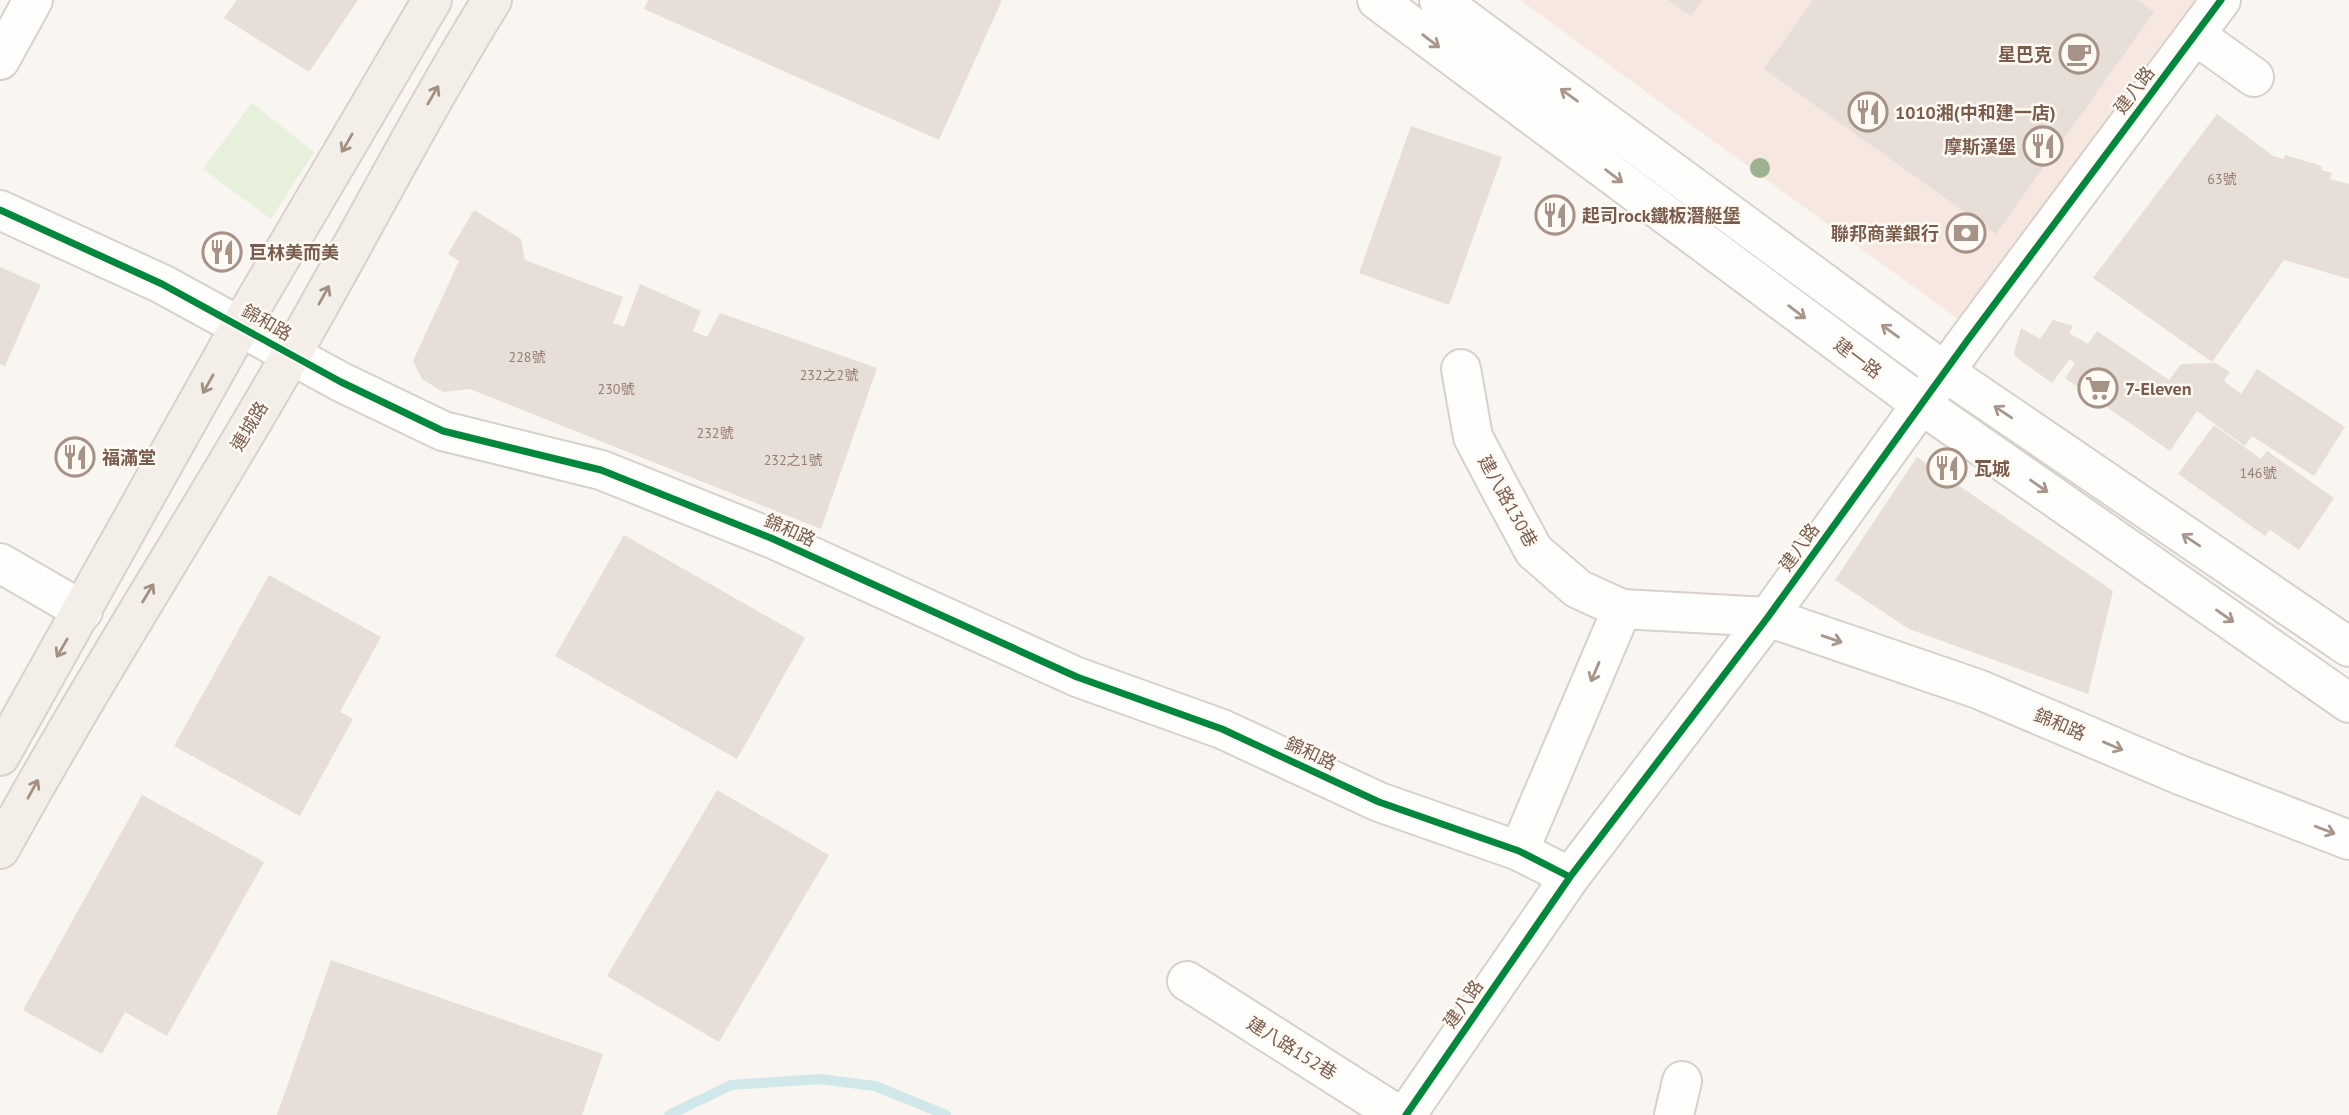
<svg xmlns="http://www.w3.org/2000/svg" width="2349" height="1115" viewBox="0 0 2349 1115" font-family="'PT Sans','Noto Sans TC',sans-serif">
	<rect width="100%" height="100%" fill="#f9f5f0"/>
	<!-- commercial -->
	<path fill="#f6e8e1" d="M1520 0H2199L1962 322Z"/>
	<!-- green -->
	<path fill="#e7f0db" d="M252 103 314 152 271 219 203 169Z"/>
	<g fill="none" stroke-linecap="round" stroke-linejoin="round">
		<!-- stream -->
		<path stroke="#d0e8ea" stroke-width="10" d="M669 1115 731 1085 820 1079 875 1086 946 1115"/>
	</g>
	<!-- building -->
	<path fill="#e6ded7" d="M237 0H358L309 72 224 18Z
		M648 0H1002L939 140 644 9Z
		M1668 0H1703L1691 16Z
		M1813 0H2138L2154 12 1996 234 1764 69Z
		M2217 114 2273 156 2284 159 2285 155 2322 166 2321 170 2332 173 2330 179 2349 184V279L2284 260 2212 362 2093 278Z
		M1411 126 1502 157 1449 305 1359 273Z
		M474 210 521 239 525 260 623 297 613 323 624 327 640 284 701 311 693 331 707 337 720 313 877 368 821 529 470 389 443 392 422 379 413 361 459 261 448 254Z
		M0 267 41 285 5 366 0 364Z
		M2053 320 2073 326 2069 333 2088 344 2097 331 2169 380 2181 364 2215 363 2230 372 2224 381 2241 394 2257 369 2345 427 2314 476 2252 436 2245 446 2197 411 2170 451 2065 378 2075 363 2070 359 2052 383 2017 358 2014 353 2021 328 2040 339Z
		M2214 425 2261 459 2267 451 2334 498 2299 550 2270 530 2265 536 2178 474Z
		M1917 457 2113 591 2088 694 1909 629 1835 580Z
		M624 535 805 638 737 759 555 656Z
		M269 575 381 637 340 712 353 719 300 816 174 746Z
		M717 790 829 855 719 1042 607 976Z
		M142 795 264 862 167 1036 125 1012 102 1054 23 1010Z
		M331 960 603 1054 582 1115H277Z"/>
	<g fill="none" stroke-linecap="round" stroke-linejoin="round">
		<!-- minor casing -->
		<g stroke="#d7d1cb" stroke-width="42">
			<path id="minor" d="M1377 0 1922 405 2349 703
				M1439 0 1945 372 2349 647
				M2195 35 2254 77
				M0 60 33 0
				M0 210 162 284 341 382 443 431 601 470 771 538 1077 677 1222 729 1379 802 1519 851 1570 877
				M1461 369 1473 437 1502 492 1534 551 1578 589 1622 609 1768 617 1978 689 2180 775 2349 840
				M0 563 83 611
				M1519 851 1622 609
				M1187 981 1398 1115
				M1406 1115 1570 877 1768 617 1967 341 2221 0
				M1674 1115 1682 1081"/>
		</g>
		<!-- major casing -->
		<g stroke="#dad1cc" stroke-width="42">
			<path id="major" d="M0 756 241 325 432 0
				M0 849C92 681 196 521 291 355 359 237 420 116 492 0"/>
		</g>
		<!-- minor -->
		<use href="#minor" stroke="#fefefd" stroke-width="38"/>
		<!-- major -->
		<use href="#major" stroke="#f3eee8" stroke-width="38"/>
		<!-- cycleway casing -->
		<g stroke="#fffaf3" stroke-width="11">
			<path id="cycleway" d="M0 210 162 284 341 382 443 431 601 470 771 538 1077 677 1222 729 1379 802 1519 851 1570 877
				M1406 1115 1570 877 1768 617 1967 341 2221 0"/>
		</g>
		<!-- cycleway -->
		<use href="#cycleway" stroke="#00873e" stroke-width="7"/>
	</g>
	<!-- trees -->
	<circle fill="#9eb190" cx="1760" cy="168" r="10"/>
	<!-- one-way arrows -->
	<defs><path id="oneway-shaft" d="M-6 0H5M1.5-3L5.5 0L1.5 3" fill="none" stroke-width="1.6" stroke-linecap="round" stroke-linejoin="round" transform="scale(1.75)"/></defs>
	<g stroke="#a8958b">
		<use href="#oneway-shaft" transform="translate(1431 41) rotate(37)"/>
		<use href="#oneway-shaft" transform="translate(1569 95) rotate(-144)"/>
		<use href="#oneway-shaft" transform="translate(1614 176) rotate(37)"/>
		<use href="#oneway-shaft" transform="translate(1797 312) rotate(37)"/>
		<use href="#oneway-shaft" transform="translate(1890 331) rotate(-144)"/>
		<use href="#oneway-shaft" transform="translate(2003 412) rotate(-146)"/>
		<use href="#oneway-shaft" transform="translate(2039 486) rotate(35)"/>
		<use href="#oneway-shaft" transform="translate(2191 540) rotate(-146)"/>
		<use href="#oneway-shaft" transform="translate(2225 616) rotate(35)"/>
		<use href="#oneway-shaft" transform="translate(1832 639) rotate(19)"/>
		<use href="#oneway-shaft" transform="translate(1595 672) rotate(113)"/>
		<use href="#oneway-shaft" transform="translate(2113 746) rotate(23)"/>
		<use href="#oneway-shaft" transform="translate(2325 830) rotate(21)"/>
	</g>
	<g stroke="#a48f83">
		<use href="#oneway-shaft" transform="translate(433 95) rotate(-60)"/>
		<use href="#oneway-shaft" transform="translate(347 143) rotate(120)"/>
		<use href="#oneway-shaft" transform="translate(324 295) rotate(-61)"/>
		<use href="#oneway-shaft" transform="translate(208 384) rotate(119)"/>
		<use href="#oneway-shaft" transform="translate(148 593) rotate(-59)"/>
		<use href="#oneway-shaft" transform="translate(62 648) rotate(120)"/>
		<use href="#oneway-shaft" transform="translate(33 789) rotate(-61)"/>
	</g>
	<!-- icons -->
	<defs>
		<g id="cafe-ring" transform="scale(2.0125)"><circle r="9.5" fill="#fffaf3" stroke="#a69286" stroke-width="1.5"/><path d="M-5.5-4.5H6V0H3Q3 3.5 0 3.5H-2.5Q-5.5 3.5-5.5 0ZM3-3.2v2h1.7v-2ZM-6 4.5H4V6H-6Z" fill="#a69286"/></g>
		<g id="restaurant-ring" transform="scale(2.0125)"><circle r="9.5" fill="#fffaf3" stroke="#a69286" stroke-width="1.5"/><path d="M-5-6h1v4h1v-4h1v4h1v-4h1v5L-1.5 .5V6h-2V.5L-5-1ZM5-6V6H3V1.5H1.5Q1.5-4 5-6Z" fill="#a69286"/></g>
		<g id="bank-ring" transform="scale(2.0125)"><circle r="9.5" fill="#fffaf3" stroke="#a69286" stroke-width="1.5"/><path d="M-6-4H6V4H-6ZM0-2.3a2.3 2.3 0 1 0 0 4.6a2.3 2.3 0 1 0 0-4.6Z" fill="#a69286"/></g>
		<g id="supermarket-ring" transform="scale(2.0125)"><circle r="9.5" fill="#fffaf3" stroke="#a69286" stroke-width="1.5"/><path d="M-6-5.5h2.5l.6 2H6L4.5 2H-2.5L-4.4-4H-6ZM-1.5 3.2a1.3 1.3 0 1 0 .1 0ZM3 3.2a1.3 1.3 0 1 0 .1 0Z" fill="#a69286"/></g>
	</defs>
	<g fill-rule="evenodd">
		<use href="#cafe-ring" x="2079" y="54"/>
		<use href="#restaurant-ring" x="1868" y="112"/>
		<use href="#restaurant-ring" x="2043" y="146"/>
		<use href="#restaurant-ring" x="1555" y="215"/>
		<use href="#bank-ring" x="1966" y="233"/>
		<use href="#restaurant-ring" x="222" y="252"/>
		<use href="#supermarket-ring" x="2098" y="388"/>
		<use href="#restaurant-ring" x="75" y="457"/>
		<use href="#restaurant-ring" x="1947" y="468"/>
	</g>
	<g text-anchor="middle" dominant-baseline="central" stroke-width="5" stroke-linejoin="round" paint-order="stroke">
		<!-- number labels -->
		<g font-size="14" fill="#977e72">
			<text x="2222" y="179">63號</text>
			<text x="527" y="357">228號</text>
			<text x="829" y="375">232之2號</text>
			<text x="616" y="389">230號</text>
			<text x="715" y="433">232號</text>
			<text x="793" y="460">232之1號</text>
			<text x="2258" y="473">146號</text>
		</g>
		<!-- poi labels -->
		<g font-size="18" font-weight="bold" fill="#7a5c4d" stroke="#fffaf3" text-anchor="start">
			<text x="2052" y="54" text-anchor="end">星巴克</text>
			<text x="1895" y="112">1010湘(中和建一店)</text>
			<text x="2016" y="146" text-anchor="end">摩斯漢堡</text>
			<text x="1582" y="215">起司rock鐵板潛艇堡</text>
			<text x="1939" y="233" text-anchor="end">聯邦商業銀行</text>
			<text x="249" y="252">巨林美而美</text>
			<text x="2125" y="388">7-Eleven</text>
			<text x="102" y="457">福滿堂</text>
			<text x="1974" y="468">瓦城</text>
		</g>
		<!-- street labels -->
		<g font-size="18" fill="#7a5c4d" stroke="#fffaf3">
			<text transform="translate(2134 90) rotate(-53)">建八路</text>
			<text transform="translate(267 322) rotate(30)">錦和路</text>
			<text transform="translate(1858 358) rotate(37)">建一路</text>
			<text transform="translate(249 426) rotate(-59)">連城路</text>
			<text transform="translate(1508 501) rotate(61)">建八路130巷</text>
			<text transform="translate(790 530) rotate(24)">錦和路</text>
			<text transform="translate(1799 547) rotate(-54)">建八路</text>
			<text transform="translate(2060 724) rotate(23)">錦和路</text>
			<text transform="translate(1311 753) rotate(25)">錦和路</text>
			<text transform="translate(1463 1004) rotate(-55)">建八路</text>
			<text transform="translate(1292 1048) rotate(32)">建八路152巷</text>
		</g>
	</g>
</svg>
